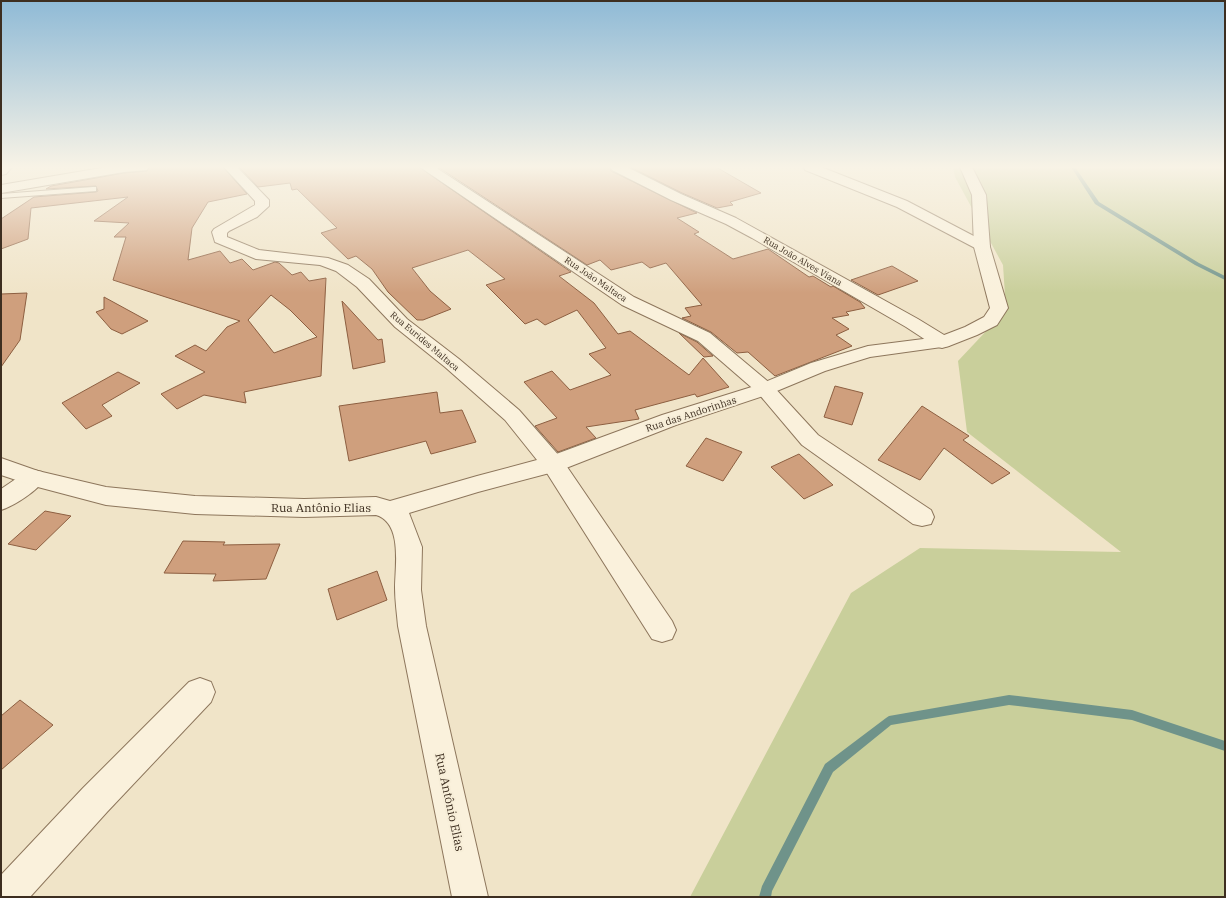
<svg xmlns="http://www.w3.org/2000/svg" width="1226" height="898" viewBox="0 0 1226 898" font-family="'IBM Plex Serif',serif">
	<rect width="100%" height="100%" fill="#f0e4c8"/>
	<!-- green -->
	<path fill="#c9cf9b" d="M953 167H1225V897H690L851 593 920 548 1121 552 967 432 958 361 1006 310 1003 265 955 177Z"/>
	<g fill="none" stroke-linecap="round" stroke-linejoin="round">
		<!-- stream -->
		<path fill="#6f938a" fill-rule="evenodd" d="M1071 167H1075L1099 202 1199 263 1225 276V280L1195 265 1095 204Z
			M1009 695 1132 710 1225 741V751L1132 720 1009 705 891 725 833 772 772 891 771 897H759L762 886 825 764 886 718 889 716Z"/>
	</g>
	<!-- building -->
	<path fill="#cf9f7d" stroke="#8d5f41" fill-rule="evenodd" d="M149 167H223L247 194 208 202 192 228 188 260 220 251 230 263 242 259 253 270 275 262 279 263 292 275 301 272 309 281 326 278 321 376 244 392 246 403 204 395 177 409 161 394 205 372 175 356 195 345 206 351 227 327 240 321 113 280 126 237H114L129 223 94 221 128 197 31 208 28 239 1 249V219L34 197 96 192 98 191 96 186 46 189 51 186 124 173 147 171ZM271 295 290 310 317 337 274 353 248 320Z
		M239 167H419L571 272 559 276 594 303 618 334 630 331 689 375 703 358 729 387 697 397 695 394 635 410 639 419 586 427 596 438 558 452 535 426 557 418 524 382 552 371 570 390 611 375 589 354 606 348 577 310 545 325 537 319 525 324 486 285 505 279 468 250 412 268 430 291 451 309 423 320H417L388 292 372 269 356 256 348 259 321 233 337 228 297 189 292 190 290 183 258 187Z
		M438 167H610L611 171 697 213 677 218 699 232 694 234 733 259 768 249 809 277 813 276 831 287 833 286 860 302 865 308 846 312 849 315 832 318 849 329 836 335 852 346 775 376 748 352 737 353 711 332 682 318 691 316 685 308 702 305 666 263 650 268 642 262 611 270 600 260 587 265Z
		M630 167H716L761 193 730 202 733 205 717 208 682 193Z
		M892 266 918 281 878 295 851 280Z
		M27 293 20 340 1 367V294Z
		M104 297 148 321 122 334 111 329 96 312 104 309Z
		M342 301 378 340 382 339 385 362 353 369Z
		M679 333 697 342 713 356 704 357Z
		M118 372 140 383 102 405 112 416 86 429 62 403Z
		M835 386 863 393 852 425 824 417Z
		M437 392 440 413 462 410 476 442 431 454 426 441 349 461 339 406Z
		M922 406 969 436 963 440 1010 473 992 484 944 448 920 480 878 460Z
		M706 438 742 452 723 481 686 466Z
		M799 454 833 485 804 499 771 467Z
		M45 511 71 516 36 550 8 544Z
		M183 541 225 542 223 545 280 544 266 579 213 581 216 574 164 573Z
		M377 571 387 600 337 620 328 589Z
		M20 700 53 725 1 770V716Z"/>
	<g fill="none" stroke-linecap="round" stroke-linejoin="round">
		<!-- service casing -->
		<g stroke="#8d765c" stroke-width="2">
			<path id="service" d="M93 187H96V191L1 198V194Z"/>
		</g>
		<!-- minor casing -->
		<g stroke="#8d765c" stroke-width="2">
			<path id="minor" d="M107 167H148L147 170 124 172 1 193V185Z
				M224 167H237L269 200V206L257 217 229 231 227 233V237L259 250 328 258 348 265 369 279 407 319 459 359 519 410 561 458 672 621 676 630 672 639 662 642 652 639 545 470 505 420 445 367 395 327 357 287 336 271 320 265 256 259 215 242 212 232 214 229 255 205V201Z
				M420 167H435L634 297 710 333 772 385 818 435 931 510 934 517 931 524 922 526 913 524 802 445 758 393 698 341 622 305Z
				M611 167H627L681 194 736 218 918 319 949 338 951 342 949 346 942 348 935 346 906 327 752 238 726 224 671 200 612 170Z
				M804 167H821L907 201 987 243 990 246 987 249 982 251 977 249 897 207 805 170Z
				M34 470 42 472 45 478C39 490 14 506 1 510V489L26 472Z
				M200 678 211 682 215 692 211 702 107 812 30 897H1V875L83 788 189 682Z"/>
		</g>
		<!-- tertiary casing -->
		<g stroke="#8d765c" stroke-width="2">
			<path id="tertiary" d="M1 167H12L6 174 1 175Z
				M960 167H972L986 195 990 247 1008 308 997 325 977 335 949 346 870 357 825 371 772 393 676 425 561 470 478 492 409 513 422 547 421 590 426 626 488 897H452L398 626C397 614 395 601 395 588 395 567 403 523 376 515L304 517 195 514 106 505 34 486 1 475V458L38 471 106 487 195 496 304 499 376 497 390 501 477 476 548 457 662 415 758 385 811 363 868 346 939 337 965 327 984 317 990 308 974 247 972 195Z"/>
		</g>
		<!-- service -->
		<use href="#service" fill="#faf1dc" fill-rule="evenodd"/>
		<!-- minor -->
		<use href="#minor" fill="#faf1dc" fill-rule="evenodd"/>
		<!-- tertiary -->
		<use href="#tertiary" fill="#faf1dc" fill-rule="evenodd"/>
	</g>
	<!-- sky -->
	<linearGradient id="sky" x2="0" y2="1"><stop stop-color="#8fbad6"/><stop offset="0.57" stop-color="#f8f3e6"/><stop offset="1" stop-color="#f8f3e6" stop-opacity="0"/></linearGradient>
	<rect width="1226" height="293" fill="url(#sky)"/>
	<g text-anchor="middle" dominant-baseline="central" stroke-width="4" stroke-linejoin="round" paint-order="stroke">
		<!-- far-street labels -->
		<g font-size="9" fill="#3d2e20" stroke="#f7eed8">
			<text transform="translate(803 261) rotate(30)">Rua João Alves Viana</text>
			<text transform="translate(596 279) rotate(34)">Rua João Maltaca</text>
			<text transform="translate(425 341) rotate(40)">Rua Eurides Maltaca</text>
		</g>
		<!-- street labels -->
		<g font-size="10" fill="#3d2e20" stroke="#f7eed8">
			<text transform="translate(691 414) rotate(-18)">Rua das Andorinhas</text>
		</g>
		<!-- near-street labels -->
		<g font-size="12" fill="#3d2e20" stroke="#f7eed8">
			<text x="321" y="507">Rua Antônio Elias</text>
			<text transform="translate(450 802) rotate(78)">Rua Antônio Elias</text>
		</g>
	</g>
	<!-- border -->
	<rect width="1226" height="898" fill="none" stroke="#3d2e20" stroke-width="4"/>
</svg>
